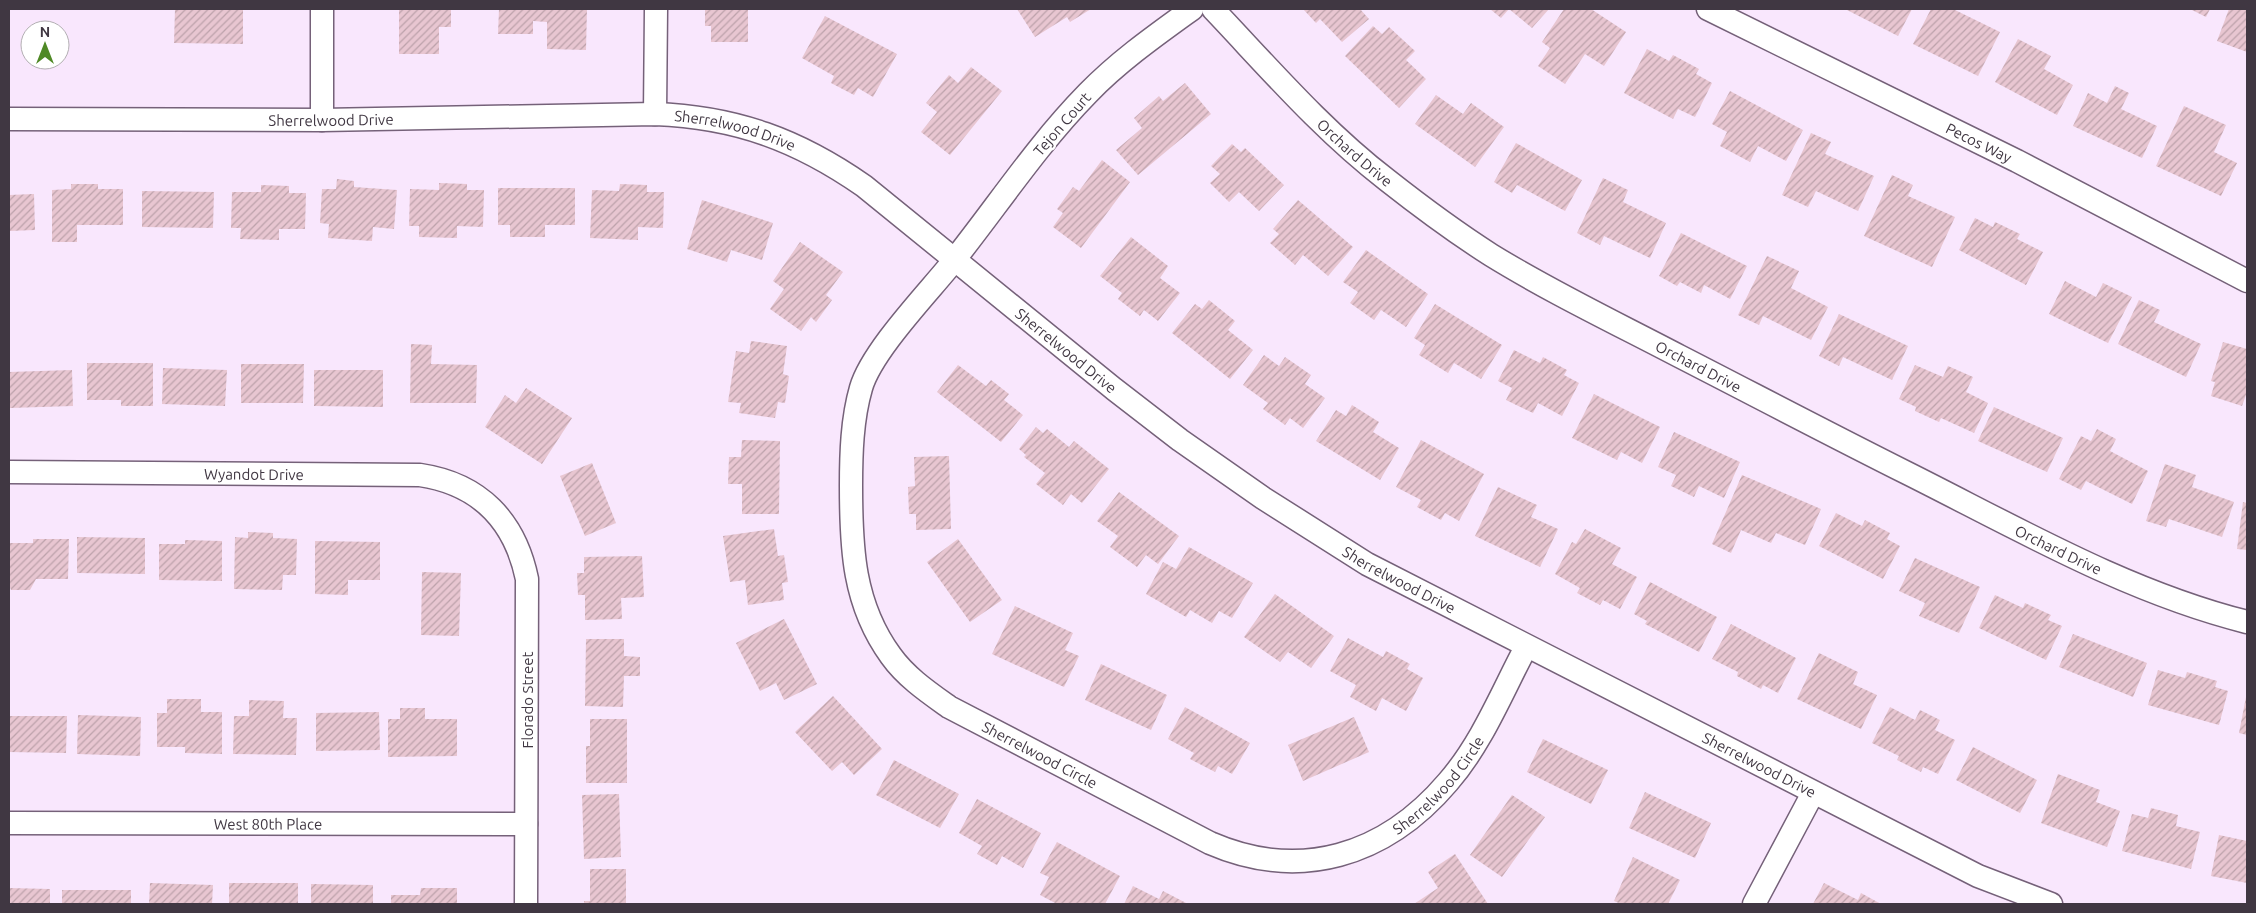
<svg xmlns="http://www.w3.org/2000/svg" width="2256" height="913" viewBox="0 0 2256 913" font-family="Ubuntu,sans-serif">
	<defs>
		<pattern id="building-hatch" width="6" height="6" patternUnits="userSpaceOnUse" patternTransform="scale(1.25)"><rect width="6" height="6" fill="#e8c6d1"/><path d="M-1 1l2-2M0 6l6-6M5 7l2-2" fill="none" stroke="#bda2ab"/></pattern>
	</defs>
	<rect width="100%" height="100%" fill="#f9e7fd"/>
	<!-- building -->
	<path fill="url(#building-hatch)" d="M175 9H243V44L174 43Z
		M399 9H451V27H439V54H399Z
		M499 9H587L586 50 547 49V22L533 21V34H498Z
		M705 9H748V42H711V26H705Z
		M1017 9H1091L1070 22 1067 17 1035 37Z
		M1303 9H1360L1369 19 1342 42 1320 19 1316 23Z
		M1490 9H1549L1532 28 1509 9 1501 18Z
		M1564 9H1591L1626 32 1604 66 1585 54 1565 84 1538 66 1550 48 1542 42Z
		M1845 9H1912L1898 36Z
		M1931 9H1953L2000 32 1978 76 1913 44Z
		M2190 9H2210L2206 17Z
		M2229 9H2247V52L2217 41Z
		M825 16 897 54 873 97 858 88 854 95 831 83 834 76 802 58Z
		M1373 26 1382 34 1389 27 1415 51 1406 60 1426 79 1399 108 1345 56Z
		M2018 39 2051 56 2044 69 2073 85 2057 115 1995 82Z
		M1647 49 1669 61 1673 55 1699 69 1696 74 1712 83 1695 117 1678 109 1673 119 1624 93Z
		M971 67 1002 91 950 155 921 132 937 112 926 103 949 75 958 83Z
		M1185 83 1211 114 1138 175 1116 150 1142 128 1134 118 1159 96 1163 101Z
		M2115 86 2129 93 2121 109 2157 126 2142 158 2073 126 2088 93 2107 103Z
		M1730 91 1803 130 1786 161 1758 146 1750 162 1720 146 1727 132 1712 124Z
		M1436 95 1463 114 1471 103 1504 127 1475 167 1415 124Z
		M2184 106 2226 125 2214 152 2237 163 2221 196 2156 166Z
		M1811 133 1831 142 1825 154 1874 176 1858 211 1816 191 1808 207 1782 195Z
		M1516 143 1582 180 1565 211 1517 185 1512 193 1494 182Z
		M1232 144 1241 152 1245 148 1284 185 1259 211 1239 192 1229 202 1210 183 1220 174 1211 166Z
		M1102 160 1130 182 1081 248 1053 227 1063 213 1057 209 1073 187 1079 191Z
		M1892 175 1913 185 1908 196 1955 217 1932 267 1864 236Z
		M1603 178 1628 190 1623 202 1666 223 1650 258 1604 236 1600 245 1577 233Z
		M337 179 354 181V187L397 190 394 229 373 227 372 241 328 238 329 224 320 223 322 189H336Z
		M439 183 467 184V190H484L483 227 457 226V238L419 237V226H409L410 189 439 190Z
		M71 184H98V189H123V225H77V242H52V190L71 189Z
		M620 184 647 185V192H664L663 228 638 227V240L590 238 592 190 619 191Z
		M261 185 289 186V193H306L305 229H279V240L240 239 241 228H231L232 192H261Z
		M498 188H575V225H545V237H510V225H498Z
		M142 191 214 192 213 228 142 227Z
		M34 194 35 230 9 231V195Z
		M702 200 773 223 762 260 731 250 727 262 687 249Z
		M1298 200 1353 247 1328 276 1303 255 1295 265 1270 243 1279 234 1273 229Z
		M1975 218 1993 227 1995 222 2020 234 2017 239 2043 252 2026 285 1959 250Z
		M1681 233 1747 266 1730 299 1704 285 1701 293 1680 282 1677 286 1659 276Z
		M1131 237 1168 266 1160 278 1180 293 1158 321 1144 310 1140 316 1118 299 1122 293 1100 276Z
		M800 242 843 272 826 295 832 300 816 322 811 317 801 331 770 309 784 289 773 281Z
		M1366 250 1428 294 1406 327 1381 310 1374 320 1350 303 1358 292 1343 282Z
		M1767 256 1799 271 1791 288 1828 307 1811 340 1763 316 1759 325 1738 315Z
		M2065 281 2096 297 2103 283 2132 297 2108 343 2049 314Z
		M1209 300 1235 321 1228 330 1253 350 1230 379 1172 333 1195 304 1202 309Z
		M2139 300 2160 310 2154 322 2201 344 2186 377 2118 344Z
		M1435 304 1502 345 1481 379 1454 363 1448 373 1419 355 1425 345 1414 338Z
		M1839 314 1908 346 1892 380 1843 357 1839 366 1819 356Z
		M751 341 787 346 783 374 789 376 785 403 778 402 775 418 739 413 741 403 728 402 736 351 749 353Z
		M2223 342 2247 349V392L2242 406 2211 396 2215 382 2211 381Z
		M411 344 432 345 431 364 477 365 476 403H410Z
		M1514 350 1540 363 1543 357 1567 370 1564 375 1579 383 1562 416 1538 403 1533 413 1506 400 1512 388 1498 381Z
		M1264 355 1279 366 1285 357 1311 375 1305 384 1325 398 1303 428 1290 418 1285 425 1263 409 1268 403 1243 385Z
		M87 363H153V406H121V400H87Z
		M241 364H304L303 403H241Z
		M958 365 986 386 991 380 1009 394 1004 400 1023 415 1001 442 937 392Z
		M1915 365 1943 377 1948 366 1973 377 1966 392 1988 403 1974 433 1941 418 1939 422 1915 411 1916 407 1899 399Z
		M163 368 227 370 225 406 162 404Z
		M72 370 73 406 10 408 9 372Z
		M314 370H383V407L314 406Z
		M526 388 572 418 542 464 485 427 505 395 516 403Z
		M1594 394 1660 427 1642 463 1621 452 1617 460 1572 438Z
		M1352 405 1379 422 1373 432 1399 448 1380 480 1316 441 1336 410 1346 416Z
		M1994 407 2063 438 2047 472 1978 441Z
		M1036 427 1043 433 1047 429 1069 447 1074 441 1109 469 1082 503 1071 494 1063 505 1036 484 1045 473 1024 457 1026 455 1019 449Z
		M2097 429 2116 439 2110 451 2148 471 2132 504 2086 481 2081 490 2059 479 2081 436 2091 441Z
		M1674 432 1740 462 1724 498 1699 486 1694 497 1671 486 1676 475 1658 467Z
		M742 440 780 441 779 514H742V484H728L729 457H741Z
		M1421 440 1484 474 1459 521 1445 513 1441 520 1417 507 1421 500 1396 487Z
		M949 456 951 529 916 530V514H909L908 487 915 486 914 457Z
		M592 463 616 523 585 536 560 476Z
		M2165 464 2196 475 2192 487 2234 502 2222 537 2169 519 2166 527 2146 521Z
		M1742 475 1821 509 1805 545 1776 533 1771 543 1741 530 1731 553 1712 544Z
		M1498 487 1537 505 1531 517 1558 529 1540 567 1475 536Z
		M1119 492 1179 536 1158 564 1146 555 1137 567 1110 547 1118 536 1097 521Z
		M2243 502 2247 503V550L2237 549Z
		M1836 513 1862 526 1865 520 1890 533 1887 539 1900 546 1883 579 1819 546Z
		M774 529 778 556 784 555 788 582 782 583 784 600 748 605 745 580 730 582 723 536Z
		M1585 529 1621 548 1612 564 1637 577 1620 609 1603 600 1600 605 1577 593 1580 588 1555 574 1572 542 1576 544Z
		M248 532 273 533V538L297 539 296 575H283L282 590 234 589 235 537 248 538Z
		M77 537 145 538V574L77 573Z
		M33 539H69L68 579H36L30 590H11L9 585V543H33Z
		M958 539 1002 600 970 622 927 562Z
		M185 540 222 541V581L159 580V544H185Z
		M315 541 380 542V580H348V595L315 594Z
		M1189 547 1253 583 1232 618 1219 611 1212 623 1190 610 1186 617 1146 594 1163 562 1176 569Z
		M642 556 644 597 621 598 622 619 585 620V595H578L577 573H584V557Z
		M1915 558 1980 587 1959 633 1919 616 1925 603 1899 591Z
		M422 572 461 573 459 636 421 635Z
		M1650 582 1717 617 1699 652 1645 624 1647 621 1634 614Z
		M1275 594 1334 636 1311 668 1288 652 1280 662 1244 637Z
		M1995 595 2023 608 2025 603 2051 615 2048 620 2062 626 2046 660 1979 628Z
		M1015 606 1073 633 1065 650 1079 656 1064 687 992 654Z
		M784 619 817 684 784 700 776 683 760 691 736 643Z
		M1731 624 1796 658 1778 693 1763 685 1761 689 1737 676 1738 672 1712 659Z
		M2073 634 2147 663 2133 697 2059 667Z
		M1348 638 1383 657 1386 651 1410 664 1407 669 1423 678 1406 711 1382 698 1376 711 1350 697 1356 685 1330 671Z
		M586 639H624V656L640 657V676H624L623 707 585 706Z
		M1819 653 1858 672 1853 684 1877 695 1861 729 1797 699Z
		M1101 664 1167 695 1151 730 1085 700Z
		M2158 670 2185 678 2187 672 2217 681 2215 687 2228 691 2219 725 2148 705Z
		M833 696 882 749 854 775 842 762 832 771 795 732Z
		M2246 697 2247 698V735L2239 733Z
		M167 699H201V712H222V754L185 753V747H157V713H167Z
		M249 700 284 701 283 718H297L296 755 233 754 234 716H249Z
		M1185 707 1250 743 1232 774 1218 766 1215 772 1190 759 1194 753 1168 739Z
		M1890 707 1915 720 1920 710 1940 720 1935 730 1955 740 1938 774 1923 767 1921 772 1897 760 1899 756 1872 743Z
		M400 708H425V719H457V756L388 757V719H400Z
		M379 712 380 750 316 751V713Z
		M78 715 141 717 140 756 77 754Z
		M9 716H67L66 753 9 752Z
		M1354 717 1369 752 1303 781 1288 745Z
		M590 719H627V783H586V746H590Z
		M1543 739 1608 770 1591 804 1527 772Z
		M1973 747 2037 780 2020 813 1956 780Z
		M894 760 959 794 940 828 876 795Z
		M2058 774 2100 790 2096 802 2120 811 2107 847 2041 823Z
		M1645 792 1711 823 1695 858 1629 828Z
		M619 794 621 857 584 859 582 795Z
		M1512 795 1545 817 1502 877 1470 855Z
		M977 799 1041 833 1023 868 1002 856 997 865 977 854 982 846 959 833Z
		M2151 808 2178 815 2176 826 2200 832 2191 869 2122 851 2132 814 2148 818Z
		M2219 835 2247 841V883L2211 876Z
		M1057 842 1120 876 1105 904H1057L1040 895 1049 877 1040 873Z
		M1455 854 1488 904H1414L1438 888 1428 872Z
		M1633 857 1680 880 1668 904H1621L1614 901Z
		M590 869H626V904H584V901H590Z
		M150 883 213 885 212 904H149Z
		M229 883H298V904H229Z
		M1824 883 1858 900 1861 893 1881 904H1813Z
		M311 884 373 885V904H311Z
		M1133 886 1159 899 1163 891 1188 904H1124Z
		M9 888 50 889V904H9Z
		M421 888H457V904H391V895H420Z
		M62 890H131V904H62Z"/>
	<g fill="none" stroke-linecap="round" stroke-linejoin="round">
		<!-- minor casing -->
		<g stroke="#756179" stroke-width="25">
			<g id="minor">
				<path d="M322 9V120"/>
				<path id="s1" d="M1192 9C1156 35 1119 61 1088 93 1035 147 994 211 947 269 923 298 871 353 861 388 852 419 851 454 851 486 851 548 853 604 891 656 906 677 928 692 949 707L1210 843C1300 882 1385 856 1448 782 1482 743 1502 692 1526 647"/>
				<path id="s2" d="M1213 9C1269 68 1322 130 1387 180 1420 206 1455 232 1491 255 1551 292 1616 323 1679 356 1755 395 1831 435 1907 473 2017 528 2127 592 2247 622"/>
				<path id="s3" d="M1708 9 2017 161 2247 281"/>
				<path d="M655 114 656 9"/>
				<path id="s4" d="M9 119 322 120 655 114C736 117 798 140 864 186L1114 389 1180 440 1263 498 1367 564 1978 876 2051 904"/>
				<path id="s5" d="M9 472 420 475C480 484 515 521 527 579L526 904"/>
				<path id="s6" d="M9 823 526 824"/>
				<path d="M1754 904 1813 793"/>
			</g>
		</g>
		<!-- minor -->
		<use href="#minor" stroke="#fff" stroke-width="22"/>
	</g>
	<g text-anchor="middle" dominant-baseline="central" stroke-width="5" stroke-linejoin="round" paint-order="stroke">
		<!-- street labels -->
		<g font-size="15" fill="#403742" stroke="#fff">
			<text stroke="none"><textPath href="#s4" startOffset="322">Sherrelwood Drive</textPath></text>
			<text transform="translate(1062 124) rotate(-49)">Tejon Court</text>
			<text stroke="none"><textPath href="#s4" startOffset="728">Sherrelwood Drive</textPath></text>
			<text stroke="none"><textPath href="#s3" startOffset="302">Pecos Way</textPath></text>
			<text stroke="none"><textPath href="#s2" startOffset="202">Orchard Drive</textPath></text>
			<text stroke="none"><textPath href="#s4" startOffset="1131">Sherrelwood Drive</textPath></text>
			<text stroke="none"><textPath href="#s2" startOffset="608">Orchard Drive</textPath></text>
			<text stroke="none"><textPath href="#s5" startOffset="245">Wyandot Drive</textPath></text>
			<text stroke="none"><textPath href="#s2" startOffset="1012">Orchard Drive</textPath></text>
			<text stroke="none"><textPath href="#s4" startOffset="1536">Sherrelwood Drive</textPath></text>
			<text transform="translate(527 700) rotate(-90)">Florado Street</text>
			<text stroke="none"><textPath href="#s1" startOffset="964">Sherrelwood Circle</textPath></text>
			<text stroke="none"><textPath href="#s4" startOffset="1941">Sherrelwood Drive</textPath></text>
			<text stroke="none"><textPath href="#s1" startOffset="1412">Sherrelwood Circle</textPath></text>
			<text stroke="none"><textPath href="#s6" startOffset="259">West 80th Place</textPath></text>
		</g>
	</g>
	<!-- border -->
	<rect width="2256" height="913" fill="none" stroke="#403742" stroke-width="20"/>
	<!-- north arrow -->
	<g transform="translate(45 45)"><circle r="24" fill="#ffffff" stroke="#b3afb3"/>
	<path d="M0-4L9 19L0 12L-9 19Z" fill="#4f8925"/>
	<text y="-8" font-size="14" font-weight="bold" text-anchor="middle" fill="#403742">N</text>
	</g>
</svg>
